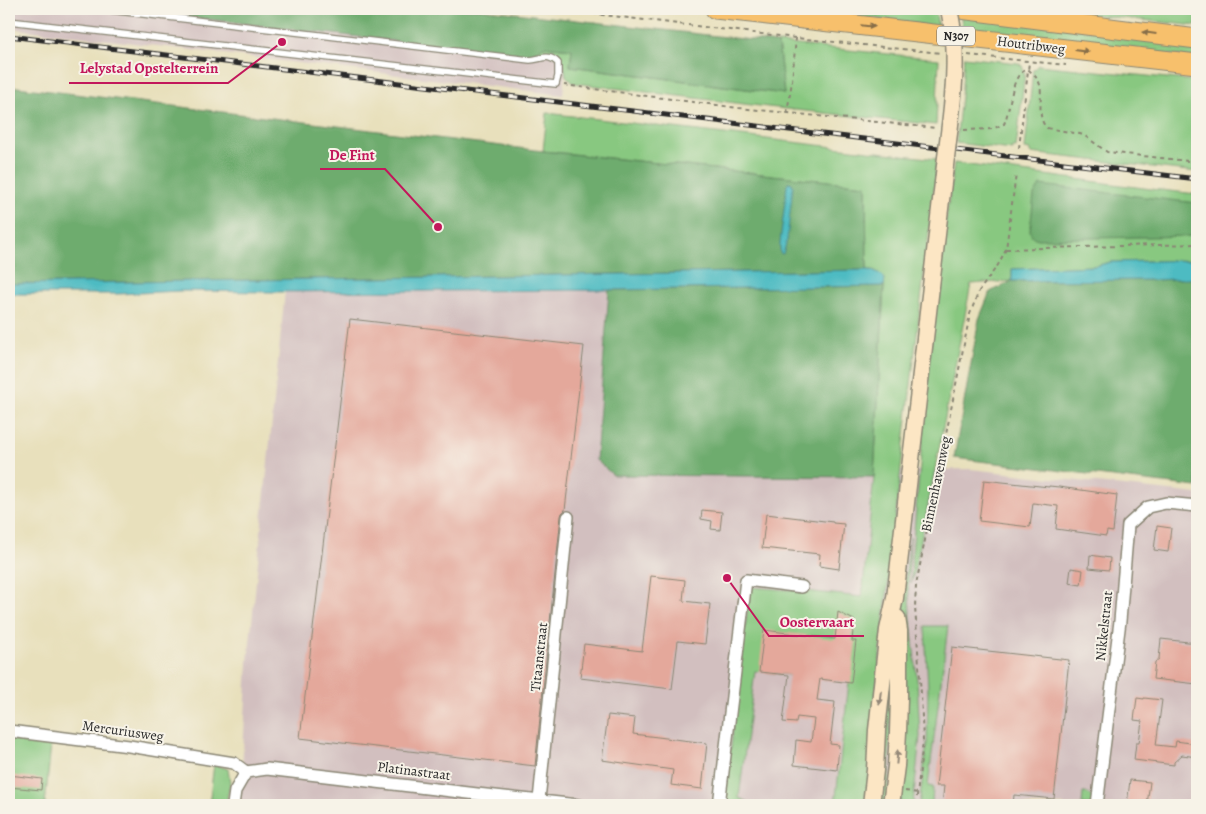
<svg xmlns="http://www.w3.org/2000/svg" width="1206" height="814" viewBox="0 0 1206 814" font-family="Alegreya,serif">
	<rect width="100%" height="100%" fill="#f7f3e8"/>
	<filter id="ink" filterUnits="userSpaceOnUse"><feTurbulence type="fractalNoise" baseFrequency=".02" numOctaves="2"/><feDisplacementMap in="SourceGraphic" scale="10" xChannelSelector="R" yChannelSelector="G"/><feConvolveMatrix kernelMatrix="1 2 1 2 8 2 1 2 1" color-interpolation-filters="sRGB"/></filter>
	<filter id="wash" filterUnits="userSpaceOnUse"><feTurbulence type="fractalNoise" baseFrequency=".0096" numOctaves="4" result="noise"/><feDisplacementMap in="SourceGraphic" scale="20" xChannelSelector="R" yChannelSelector="G"/><feGaussianBlur stdDeviation="1.12" result="paint"/><feColorMatrix in="noise" values="0 0 0 0 0 0 0 0 0 0 0 0 0 0 0 0 0 1.4 0 .05"/><feComposite in="paint" operator="in"/></filter>
	<g filter="url(#wash)">
		<rect width="100%" height="100%" fill="#e8e0bc"/>
		<!-- industrial -->
		<path fill="#d2bfbf" d="M9 9H137L566 57 563 95 9 28Z
			M609 290 596 460 613 475 971 469 1197 494V805H240L248 662 285 291Z"/>
		<!-- green -->
		<path fill="#88c880" stroke="#5a7a56" d="M801 9H904L936 13 938 27Z
			M1041 9H1197V26Z
			M961 15 1197 43V58L962 30Z
			M778 43 939 59 936 125 768 107 573 83 566 76 564 65 556 56 546 54 530 57 543 46 572 49 570 66 784 94Z
			M964 57 1018 63 1022 66 1025 74 1016 148 1012 147V150L956 143 962 87Z
			M1038 65 1197 81V172L1030 153V150L1025 149 1033 70Z
			M547 113 936 159 935 173H936L900 477 875 702 867 805H835L849 682 755 671 739 798 749 802V805H724L750 587 805 591 862 597 874 477 884 286 885 279 874 270H867L866 185 543 151Z
			M954 163 1151 189 1197 194V260L1111 262 1095 266 1012 269V281L971 284 920 546 911 584 912 553 936 288Z
			M910 537 908 581 910 613 917 680 920 736 913 805H900L904 768 903 598Z
			M925 626H948L928 786 933 787 932 805H919L927 743 928 688Z
			M893 631 888 805H881L885 764 887 673Z
			M9 739 51 744 45 805H9Z
			M214 764 228 769 230 783 226 805H209Z
			M1083 793C1088 793 1090 794 1093 798L1091 805H1082Z"/>
		<!-- forest -->
		<path fill="#6eac6e" stroke="#4c6c4c" d="M120 9H480L778 43 784 94 570 66 572 49 543 46 530 57Z
			M9 86 543 151 866 185 867 270 9 284Z
			M1040 185 1197 203V236L1039 239C1033 238 1031 236 1030 230L1034 195Z
			M1197 278V487L954 458 979 319 990 292 1012 281 1154 280Z
			M884 286 874 477 613 475 596 460 609 290Z"/>
		<!-- water -->
		<path fill="#4dbbc2" stroke="#3c7376" d="M789 182 792 183 793 186 787 240 783 254 780 253V242L787 185Z
			M1197 260V278L1154 280 1012 281V269L1095 266 1111 262Z
			M867 270C875 270 880 273 885 279L884 286 609 290 271 292 180 291 118 294H9V284Z"/>
		<g id="blocks">
			<!-- building -->
			<path fill="#e4a89b" d="M350 319 584 346 565 510 562 513 561 516 535 766 300 738Z
				M984 480 1049 487V486L1059 487 1117 495 1113 532 1107 531 1106 536 1056 529 1058 506 1033 503 1030 527 979 521Z
				M702 510 722 512 720 530 711 529 712 521 701 519Z
				M766 514 833 522V523L844 524 839 569 819 566 820 554 762 548Z
				M1157 526 1171 528 1168 552 1154 550Z
				M1090 555 1110 558 1109 570 1089 568Z
				M1071 568 1083 570 1081 585 1069 583Z
				M651 576 685 580 683 601 710 604 705 644 678 641 672 689 580 678 584 644 642 651Z
				M838 612 854 620 852 641H856L851 683 820 679 817 700 835 702 830 744 839 745 837 770 794 765 796 740 811 742 814 719 797 717 796 723 783 722 789 675 759 672 764 630 835 639Z
				M1161 639 1197 643V684L1153 679 1155 662 1159 659Z
				M952 647 1069 660 1054 799 1014 795 1013 805H942L944 786H936Z
				M1137 698 1144 699V698L1162 700 1156 745 1175 747 1176 741 1197 744V757L1182 755 1174 762V765L1134 760 1136 743H1139L1142 721 1134 720Z
				M608 715 635 718 633 734 707 743 702 789 671 785 673 770 602 760Z
				M9 775 42 779 41 790 9 787Z
				M1130 780 1150 782 1147 805H1127Z"/>
		</g>
	</g>
	<g filter="url(#ink)">
		<use href="#blocks" fill-opacity="0" stroke="#8a8674" stroke-width="1"/>
		<g fill="none" stroke-linecap="round" stroke-linejoin="round">
			<!-- service casing -->
			<g stroke="#8a8674" stroke-width="8">
				<path id="service" d="M9 21 546 83 556 84 558 76V63C549 53 542 59 530 60L101 9"/>
			</g>
			<!-- minor casing -->
			<g stroke="#8a8674" stroke-width="14">
				<path id="minor" d="M9 731 129 746 234 763 246 772
					M539 800 568 517
					M233 805 235 791 246 772 267 769 477 794 578 805
					M719 805 746 580 802 587
					M1097 805 1120 621 1128 525 1148 507 1166 503 1197 506"/>
			</g>
			<!-- secondary casing -->
			<g stroke="#8a8674" stroke-width="19">
				<path id="secondary" d="M871 805 875 770 877 730 888 630 895 598 944 174
					M891 805 896 766 898 732 899 698V631L897 618"/>
			</g>
			<!-- primary casing -->
			<g stroke="#8a8674" stroke-width="21">
				<path id="primary" d="M715 9 1197 64
					M960 9 1197 39"/>
			</g>
			<!-- path -->
			<path stroke="#8a8674" stroke-width="2" stroke-dasharray="4 4" stroke-linecap="butt" d="M553 9 796 38 941 53
				M968 55 1066 65
				M564 85 739 108 936 128
				M787 113 792 81 796 38
				M964 130 992 129 1004 124C1010 111 1011 81 1021 73 1023 71 1026 70 1028 69 1033 74 1038 78 1040 85 1043 98 1036 118 1047 128L1080 134 1085 136 1107 152 1197 162
				M1019 148 1029 62
				M1006 249 1197 244
				M905 791 918 793
				M916 805 923 741 921 694 915 607 916 585 970 314 979 291 998 265 1006 249 1016 174"/>
			<!-- service -->
			<use href="#service" stroke="#fff" stroke-width="5.5"/>
			<!-- minor -->
			<use href="#minor" stroke="#fff" stroke-width="11"/>
			<!-- secondary -->
			<use href="#secondary" stroke="#fce6c4" stroke-width="16"/>
			<!-- primary -->
			<use href="#primary" stroke="#f7c06c" stroke-width="19"/>
			<!-- rail casing -->
			<g stroke="#2b2b2b" stroke-width="5">
				<path id="rail" d="M9 36 1197 179"/>
			</g>
			<!-- rail -->
			<use href="#rail" stroke="#f7f3e8" stroke-width="3" stroke-dasharray="9" stroke-linecap="butt"/>
			<!-- secondary-bridge casing -->
			<g stroke="#8a8674" stroke-width="19" stroke-linecap="butt">
				<path id="secondary-bridge" d="M944 174C949 130 957 84 954 39 953 29 951 19 949 9"/>
			</g>
			<!-- secondary-bridge -->
			<use href="#secondary-bridge" stroke="#fce6c4" stroke-width="16"/>
		</g>
		<!-- one-way arrows -->
		<defs><path id="oneway-solid" d="M-6-.8H1V-3.2L6.5 0L1 3.2V.8H-6Z" transform="scale(1.25)"/></defs>
		<g fill="#876e48">
			<use href="#oneway-solid" transform="translate(868 26) rotate(6)"/>
			<use href="#oneway-solid" transform="translate(1149 33) rotate(-173)"/>
			<use href="#oneway-solid" transform="translate(1082 51) rotate(7)"/>
		</g>
		<g fill="#948878">
			<use href="#oneway-solid" transform="translate(880 698) rotate(97)"/>
			<use href="#oneway-solid" transform="translate(897 757) rotate(-85)"/>
		</g>
	</g>
	<g text-anchor="middle" dominant-baseline="central" stroke-width="4" stroke-linejoin="round" paint-order="stroke">
		<!-- shield labels -->
		<rect fill="#f7f3e8" stroke="#686764" stroke-width="1" x="937" y="26.5" width="38" height="19" rx="4"/>
		<g font-size="12" font-weight="bold" fill="#2b2b2b">
			<text x="956" y="36">N307</text>
		</g>
		<!-- street labels -->
		<g font-size="14" fill="#2b2b2b" stroke="#f7f3e8">
			<text transform="translate(1031 45) rotate(7)">Houtribweg</text>
			<text transform="translate(936 484) rotate(-78)">Binnenhavenweg</text>
			<text transform="translate(1104 626) rotate(-84)">Nikkelstraat</text>
			<text transform="translate(539 657) rotate(-84)">Titaanstraat</text>
			<text transform="translate(123 731) rotate(8)">Mercuriusweg</text>
			<text transform="translate(414 771) rotate(7)">Platinastraat</text>
		</g>
	</g>
	<!-- callouts -->
	<path fill="none" stroke="#c2185b" stroke-width="2" d="M282 42L228 83H69M438 227L385 169H320M727 578L769 636H864"/>
	<g fill="#c2185b" stroke="#f7f3e8" stroke-width="2">
		<circle cx="282" cy="42" r="5"/>
		<circle cx="438" cy="227" r="5"/>
		<circle cx="727" cy="578" r="5"/>
	</g>
	<g font-size="15" text-anchor="middle" font-weight="bold" fill="#c2185b" stroke="#f7f3e8" stroke-width="4" stroke-linejoin="round" paint-order="stroke">
		<text x="149" y="73">Lelystad Opstelterrein</text>
		<text x="352" y="160">De Fint</text>
		<text x="817" y="627">Oostervaart</text>
	</g>
	<!-- margin -->
	<rect width="1206" height="814" fill="none" stroke="#f7f3e8" stroke-width="30"/>
</svg>
